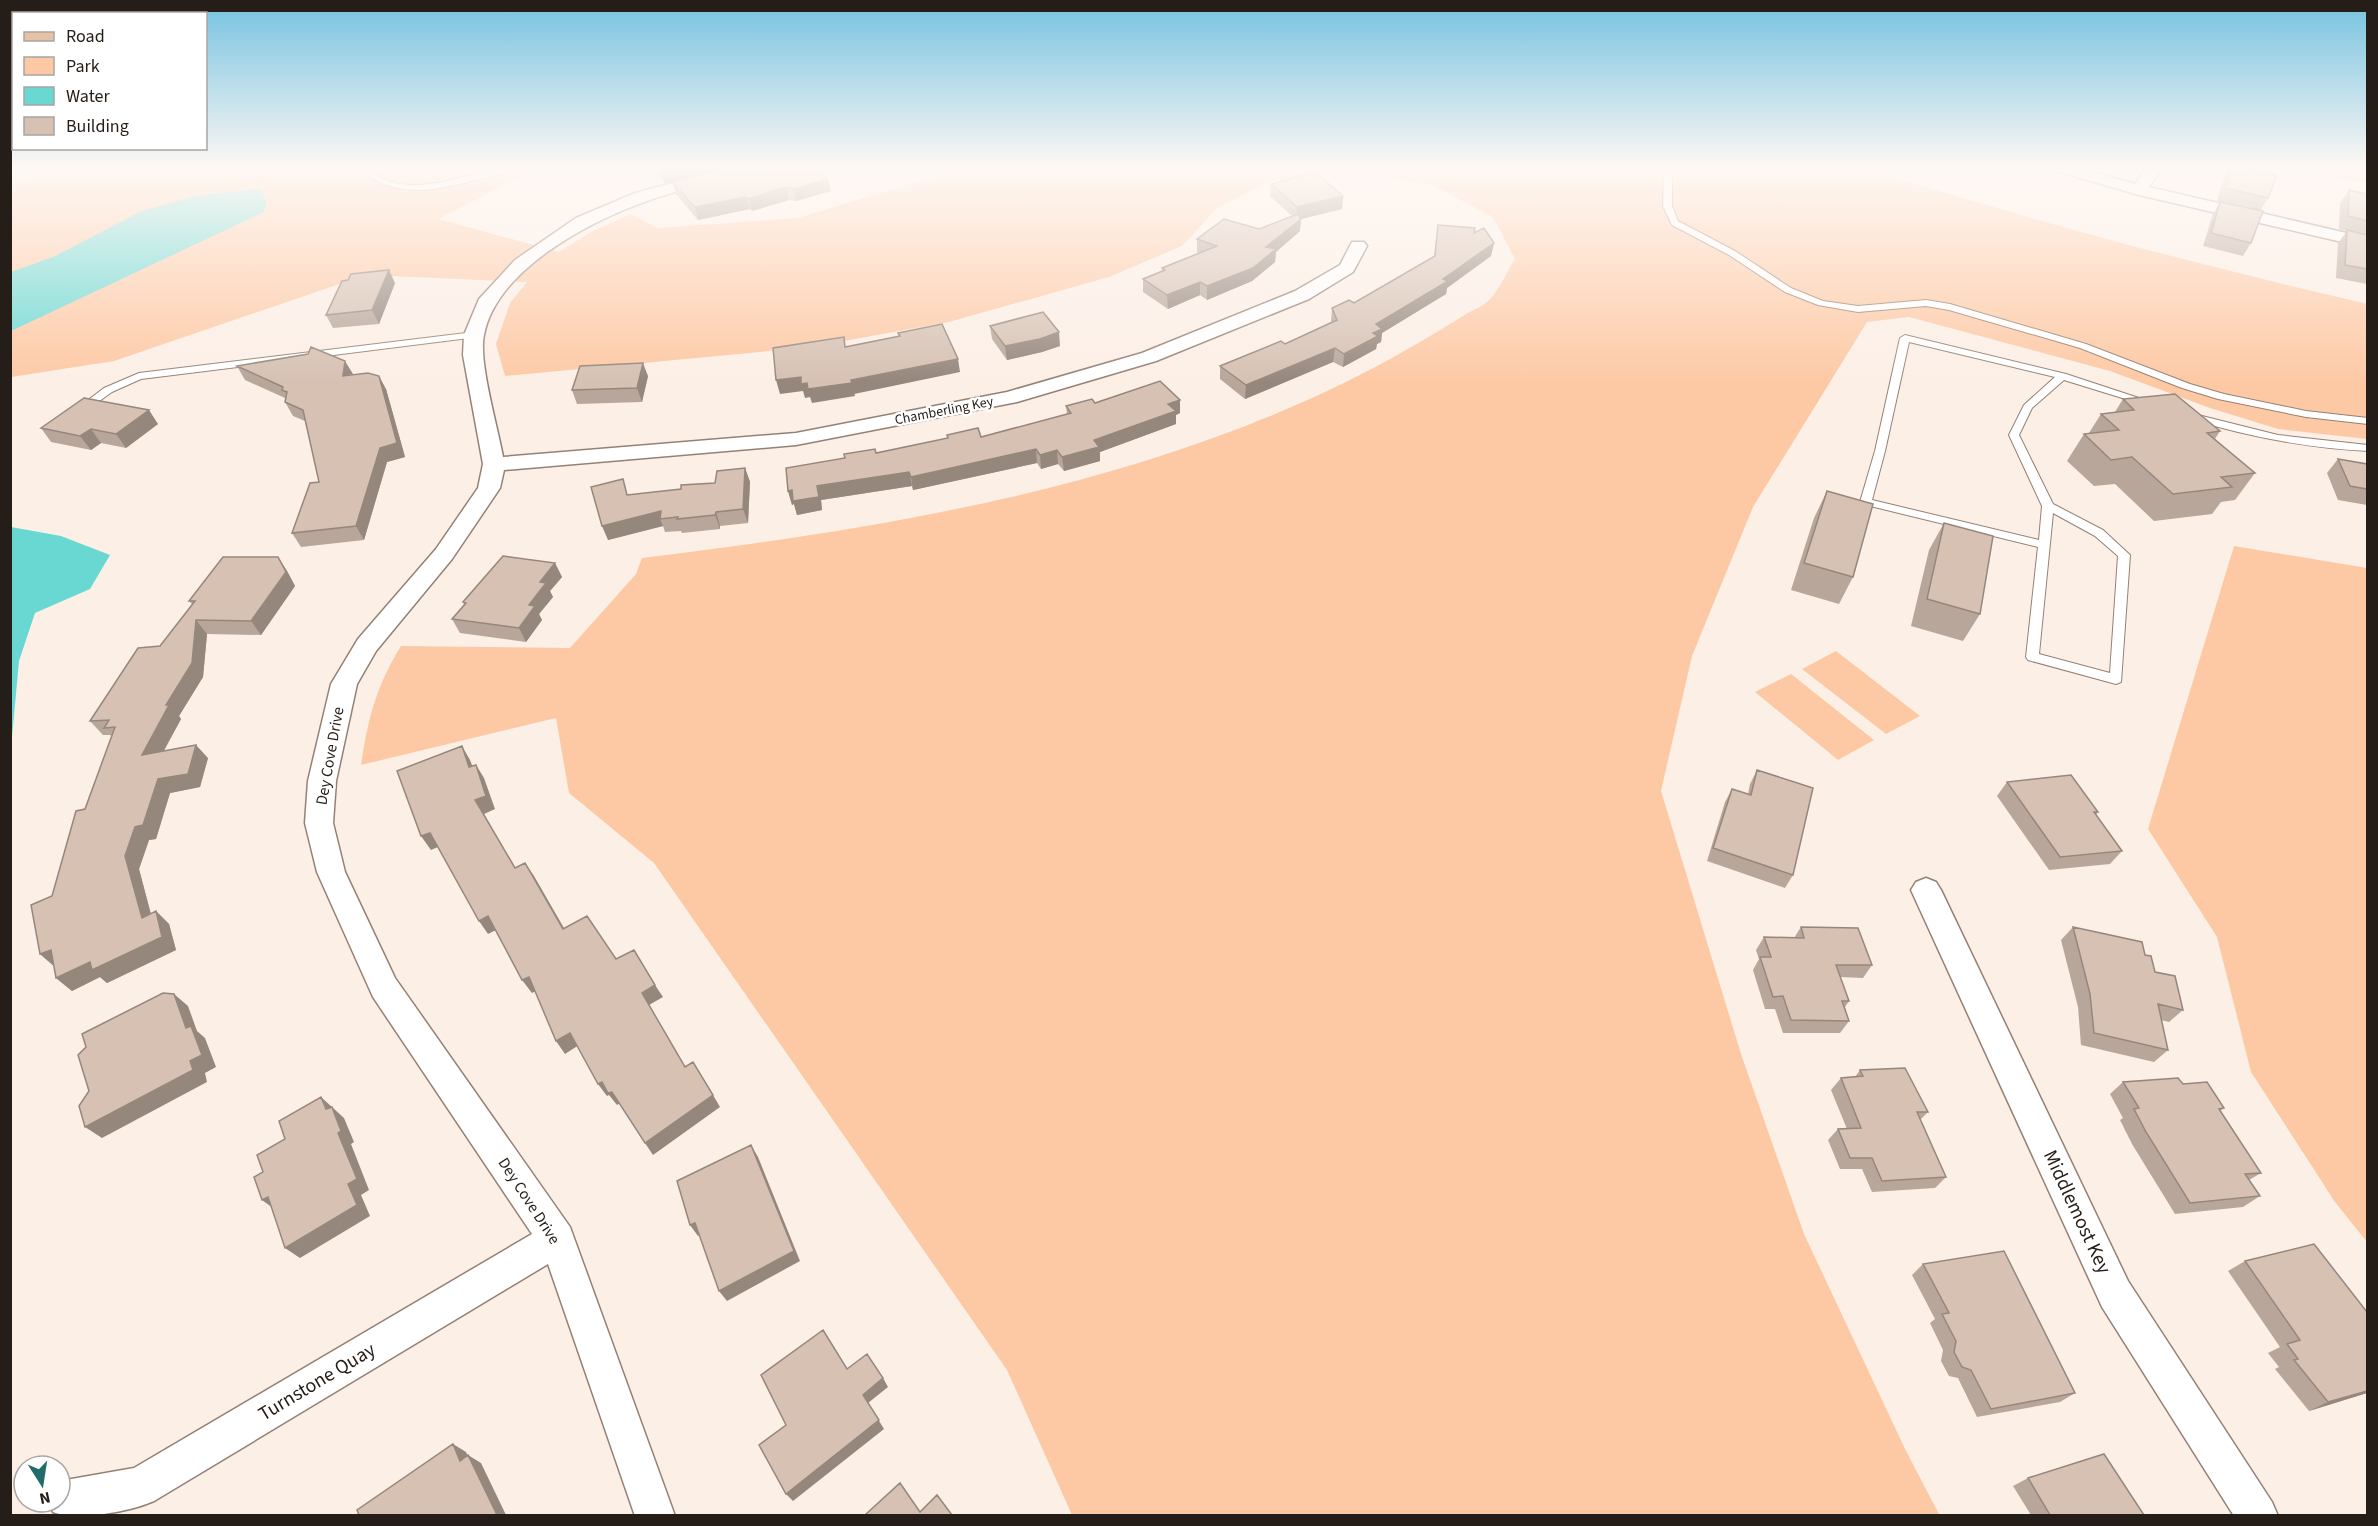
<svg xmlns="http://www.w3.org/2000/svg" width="2378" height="1526" viewBox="0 0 2378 1526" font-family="'Source Sans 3',sans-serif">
	<rect width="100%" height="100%" fill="#fcefe6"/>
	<!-- green -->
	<path fill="#fdc9a5" d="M71 168H546L520 177 438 219 559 252 591 232 631 214 657 228 798 218 963 168H1866C2031 221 2199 265 2368 304L2367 439 2278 429 2210 408 2110 371 1909 317 1867 322 1753 507 1692 656 1661 791 1741 1054 1804 1234 1906 1451 1940 1516 1072 1515 1007 1370 654 863 569 793 556 718 361 765C368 718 376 687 401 646L570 648 636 574 642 558C897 527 1164 483 1392 358 1417 344 1442 329 1466 314 1473 310 1484 306 1490 299 1500 289 1507 271 1515 259L1493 217 1434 186 1358 173 1273 180 1217 208 1182 246 1109 277 949 322 844 341 760 352 505 376 496 344 510 303 527 282 366 275 114 361 11 377V183Z
		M2234 546 2367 568V1242L2335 1202 2251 1072 2217 937 2148 829Z
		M1836 651 1920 716 1886 734 1802 669Z
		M1791 674 1874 740 1838 760 1755 692Z"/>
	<!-- water -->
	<path fill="#69d8d3" d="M261 189 266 201 264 212 11 331V272L53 257 142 211 198 195Z
		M11 527 61 536 110 555 90 589 35 613 19 661 11 748Z"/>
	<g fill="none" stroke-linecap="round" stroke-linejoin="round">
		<!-- service casing -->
		<g stroke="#958174" stroke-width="2">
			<path id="service" d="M361 168C370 168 373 174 381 178 390 183 402 185 413 185 448 186 481 167 514 168 506 174 493 175 483 178 441 190 397 200 361 171Z
				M1656 168H1665L1672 175V206L1678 221 1735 251 1791 288 1823 301 1858 306 1926 300 1950 304 2086 344 2190 384 2224 394 2306 411 2368 418V424L2306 417 2218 399 2182 388 2080 348 1949 310 1926 306 1858 312 1818 305 1785 292 1729 255 1672 225 1663 206 1664 176Z
				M474 332 479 335 477 337 141 379 112 392 84 412 80 413 75 410 104 388 139 373Z
				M1905 335 2066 374 2154 403 2153 405H2145L2064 380 2032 408 2019 435 2053 504 2103 530 2130 555 2121 682 2116 684 2028 660 2026 657 2038 547 1866 505 1860 502 1875 451 1900 338ZM1909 342 2055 377 2024 405 2009 435 2042 506 2039 540 1872 500 1885 451ZM2053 513 2095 536 2118 556 2110 673 2039 654Z
				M2190 413 2278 435 2368 445V451C2305 448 2246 436 2186 418L2185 416Z"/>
		</g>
		<!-- minor casing -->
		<g stroke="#958174" stroke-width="3">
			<path id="minor" d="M729 168H755L753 171C718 181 681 189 647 201 590 221 496 270 484 335 478 361 498 428 503 457L796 433 1007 392 1142 353 1295 291 1340 265 1352 242H1364L1367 246 1353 272 1309 299 1156 361 1017 402 796 445 504 470 500 488 452 559 376 651 357 684 336 781 333 823 345 872 395 978 570 1227 675 1516H635L548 1264 154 1501C131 1511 77 1522 53 1512L49 1502H60V1481L134 1468 532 1234 373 997 317 872 305 823 308 781 331 684 358 639 436 549 478 488 483 464 463 355 464 335 479 299 515 260 576 218 635 193Z
				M2054 168H2079L2135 184 2146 168H2162L2149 187 2368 238V248L2139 195 2056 171Z
				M1926 878 1936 882 1941 890 2128 1281 2272 1502 2278 1516H2234L2102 1307 1911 890 1916 882Z"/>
		</g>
		<!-- primary casing -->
		<g stroke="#d3d2d1" stroke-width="3">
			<path id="primary" d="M2318 168 2368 170V182L2321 172Z"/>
		</g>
		<!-- service -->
		<use href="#service" fill="#fff" fill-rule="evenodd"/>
		<!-- minor -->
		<use href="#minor" fill="#fff" fill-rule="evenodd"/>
		<!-- primary -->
		<use href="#primary" fill="#e6c1a6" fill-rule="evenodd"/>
	</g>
	<!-- wall -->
	<path fill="#b8a69a" d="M652 168H721L665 183Z
		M2230 168H2245L2268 198 2260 211 2217 201 2224 177Z
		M828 179 831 191 796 201 789 200 752 211 750 209 698 220 676 194 672 182Z
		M1271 184 1343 196 1342 209 1301 219 1300 231 1276 252 1275 262 1252 281 1207 300 1200 295 1168 309 1143 292V279L1162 271V268L1199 253 1197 252V239L1259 229 1292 216 1270 196Z
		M2349 190 2367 194V284L2336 278 2338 243 2347 231 2339 229 2340 203Z
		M2220 202 2251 243 2243 256 2203 246 2213 214Z
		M1438 225 1474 233 1494 243 1491 256 1447 288 1446 294 1382 333 1381 342 1377 344 1376 349 1343 367 1333 362 1245 399 1220 379V366L1285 344 1331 322 1332 308 1354 303 1434 257Z
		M395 283 379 324 333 328 326 315Z
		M990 326 1060 346 1042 352 1007 360 992 339Z
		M237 366 353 375 386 389 405 457 387 462 364 540 301 547 292 533 319 482 305 421 293 416 285 402V398L245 380Z
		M648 376 642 402 577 404 572 390Z
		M2123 399 2220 431 2215 439 2255 473 2235 500 2221 502 2212 514 2154 521 2115 484 2094 486 2067 461 2084 434 2089 433 2101 414 2115 412Z
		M1095 403 1180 413 1176 415V424L1100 452V461L1064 471 1058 464 1041 469 1037 463 913 490 912 486 821 500 822 510 797 515 794 504 792 505 788 491 876 453 947 438V435L981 437 1067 414 1066 406Z
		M158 424 126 448 101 443 91 450 51 442 41 428Z
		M2338 459 2367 464V505L2338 500 2327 473Z
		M745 468 750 482 748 523 720 526V529L682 533 681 531 665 532 663 526 608 540 629 495 681 489 715 483Z
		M1827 491 1853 577 1839 604 1791 590 1814 518Z
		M1944 523 1980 614 1963 641 1911 626 1929 550Z
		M278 557 287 571 295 586 261 635 207 634 203 677 179 716 181 719 164 751 208 758 200 787 170 793 156 839 149 840 139 869 151 914 156 911 169 924 176 950 107 983 100 977 72 991 56 978 54 966 40 954 52 896 112 736 110 735H103L90 721 160 646 192 604 189 601Z
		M555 563 562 577 550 591 553 597 539 614 542 620 526 642 460 633 452 619 464 605 463 602Z
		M1757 770 1793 875 1785 888 1707 861 1725 802 1732 789 1748 794 1750 784Z
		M2007 782 2098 812 2096 815 2122 851 2110 864 2049 870 1997 796Z
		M1801 927 1872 965 1863 978 1840 977 1849 1001 1845 1007 1849 1021 1840 1033H1783L1775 1009H1765L1753 970 1759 959 1756 950 1764 937 1794 938Z
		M2073 927 2145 955 2155 972 2183 1010 2169 1022 2161 1020 2168 1050 2154 1062 2081 1045 2078 1007 2061 940Z
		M1860 1070 1928 1112 1920 1120 1946 1177 1935 1188 1872 1192 1862 1169H1840L1828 1140 1838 1129H1847L1831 1090 1841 1078 1855 1077Z
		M2123 1082 2183 1084 2224 1108 2220 1111 2261 1173 2249 1180 2260 1196 2243 1207 2175 1214 2132 1144 2120 1120 2123 1118 2110 1094Z
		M2245 1261 2367 1393 2309 1411 2275 1369 2279 1367 2268 1353 2280 1347 2228 1271Z
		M1923 1264 2075 1393 2060 1402 1977 1417 1958 1378 1949 1376 1941 1361 1943 1350 1930 1323 1935 1319 1912 1275Z
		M2028 1478 2144 1515H2031L2013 1486Z"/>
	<!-- shaded-wall -->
	<path fill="#96877d" d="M671 168H721L665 183 661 170Z
		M828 179 831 191 796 201 794 189Z
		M786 187 789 200 752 211 748 199Z
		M1343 196 1342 209 1301 219 1300 231 1276 252 1275 262 1252 281 1207 300V286L1266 247 1296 220 1297 207Z
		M746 197 750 209 698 220 695 207Z
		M1494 243 1491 256 1447 288 1446 294 1382 333 1381 342 1377 344 1376 349 1343 367 1344 354 1376 324 1443 279Z
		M389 270 395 283 379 324 372 310Z
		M1200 282V295L1168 309 1167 295Z
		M1059 332 1060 346 1042 352 1007 360 1005 346Z
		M1335 348 1333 362 1245 399 1246 385Z
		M958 359 960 372 854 394 851 380Z
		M345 361 353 374 343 376Z
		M643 363 648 376 642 402 637 388Z
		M379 376 386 389 405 457 387 462 364 540 356 526Z
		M801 377 807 383H852L855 396 812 403 810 397 805 398 803 391 780 394 776 380Z
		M1180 400V413L1176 415V424L1100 452V461L1064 471 1062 457 1094 440 1168 404Z
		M149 410 158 424 126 448 116 434Z
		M91 429 101 443 91 450 80 436Z
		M1036 449 1037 463 913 490 911 477Z
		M1057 450 1058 464 1041 469 1040 455Z
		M745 468 750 482 748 523 743 509Z
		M909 472 912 486 821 500 822 510 797 515 794 504 792 505 788 491Z
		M661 511 660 519 663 526 608 540 602 526Z
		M716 512 720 526V529L715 515Z
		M278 557 287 571 295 586 261 635 251 621Z
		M555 563 562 577 550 591 553 597 539 614 542 620 526 642 519 628 540 582Z
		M196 620 207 634 203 677 179 716 181 719 154 768 142 755 166 705Z
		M196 745 208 758 200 787 170 793 156 839 149 840 139 869 155 930 142 918 125 856 135 827 158 779Z
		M462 746 470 760 478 781 469 767Z
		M476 765 484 778 495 809 484 814 523 882 475 800Z
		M430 833 440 846 431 850 421 836Z
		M525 863 534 876 572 942 563 929Z
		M156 911 169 924 176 950 107 983 100 977 72 991 56 978Z
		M488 916 498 929 488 934 479 921Z
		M51 950 55 967 40 954Z
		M529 977 538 990 532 993 522 980Z
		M655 985 663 997 649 1005 642 993Z
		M174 994 188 1006 197 1031 205 1038 216 1067 205 1073 207 1082 102 1138 85 1127 190 1061 186 1028Z
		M570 1033 579 1045 565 1054 556 1041Z
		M602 1082 612 1092 620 1103 617 1105 609 1095 607 1096 598 1084Z
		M713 1095 720 1107 653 1155 645 1143Z
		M321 1097 344 1118 354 1142 351 1144 369 1190 361 1195 370 1216 300 1258 285 1248 348 1184 338 1133Z
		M751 1145 758 1157 800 1261 727 1301 719 1291Z
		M268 1197 277 1211 262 1200Z
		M695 1223 702 1234 698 1236 690 1225Z
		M883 1378 888 1387 868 1403 884 1429 793 1501 786 1494 863 1395Z
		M2367 1391V1393L2309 1411 2328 1402Z
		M453 1444 466 1452 473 1469 460 1461Z
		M468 1455 481 1463 506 1515H497Z"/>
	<!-- building -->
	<path fill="#d6c1b3" stroke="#96877d" stroke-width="1.5" d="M659 168H671L661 170Z
		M725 168H817L828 179 794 189 786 187 748 199 746 197 695 207 672 182Z
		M2231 168H2245L2277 176 2268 198 2225 188Z
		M1315 172 1343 196 1297 207 1271 184Z
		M2349 190 2367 194V221L2348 216Z
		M2220 202 2263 211 2251 243 2211 233Z
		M1298 214 1301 219 1266 247 1276 249 1253 268 1207 286 1200 282 1167 295 1143 279 1165 270 1162 268 1217 246 1197 239 1224 219 1259 229Z
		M1438 225 1475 228 1474 233 1484 228 1494 243 1443 279 1448 281 1376 324 1382 329 1373 333 1378 336 1344 354 1335 348 1246 385 1220 366 1281 341 1285 344 1337 320 1332 308 1349 300 1354 303 1435 256Z
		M2347 230 2367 235V269L2345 265Z
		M389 270 372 310 326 315 342 281 348 280 351 274Z
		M1043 312 1059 332 1040 339 1005 346 990 326Z
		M942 324 958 359 851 380 852 383 808 389 807 383 801 384V377L776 380 773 348 844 337 845 347 900 336 898 333Z
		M311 347 345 361 343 376 368 373 379 376 397 443 380 448 356 526 292 533 310 483 319 482 303 410 285 402 287 392 282 390 283 387 237 366 308 354Z
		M643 363 637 388 572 390 580 366Z
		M1160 381 1180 400 1168 404 1176 411 1094 440 1099 447 1062 457 1057 450 1040 455 1036 449 911 477 909 472 817 486 819 497 793 501 792 490 788 491 786 468 845 458 844 454 875 449 876 453 948 438 947 435 978 428 981 437 1071 413 1066 406 1092 399 1095 403Z
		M2175 394 2220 431 2207 433 2255 473 2221 477 2232 487 2173 494 2132 457 2111 460 2084 434 2119 430 2101 414 2134 410 2123 399Z
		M84 398 149 410 116 434 91 429 80 436 41 428Z
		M2338 459 2367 464V489L2350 486Z
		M745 468 743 509 716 512 715 515 677 519 678 517 660 519 661 511 602 526 591 487 623 479 627 495 681 489V485L715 483 717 471Z
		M1827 491 1873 504 1853 577 1804 563Z
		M1944 523 1993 536 1980 614 1927 599Z
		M503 556 555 563 540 582 546 583 529 605 535 606 519 628 452 619 466 603 463 602Z
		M223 557H278L286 572 251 621 196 620 192 663 166 705H169L142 755 196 745 188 774 158 779 143 825 135 827 125 856 142 918 156 911 162 937 92 970 90 962 56 978 51 950 40 954 31 905 52 896 76 811 85 809 115 727 104 728 109 720 90 721 138 648 160 646 195 601H189Z
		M462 746 469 767 476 765 486 796 475 800 515 868 525 863 563 929 587 916 616 959 634 950 655 985 642 993 685 1067 693 1062 713 1095 645 1143 612 1092 608 1093 602 1082 598 1084 570 1033 556 1041 529 977 522 980 488 916 479 921 430 833 421 836 397 771Z
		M1757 770 1813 788 1793 875 1713 848 1732 789 1751 795Z
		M2071 775 2098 812H2094L2122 851 2060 857 2007 782Z
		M1801 927 1858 928 1872 965H1836L1849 1001H1842L1849 1021 1791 1020 1783 996 1773 997 1760 957H1771L1764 937 1804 938Z
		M2073 927 2142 942 2145 955 2151 956 2155 972 2175 976 2183 1010 2158 1004 2168 1050 2094 1033 2090 994Z
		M163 993 174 994 186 1028 191 1026 202 1055 190 1061 193 1070 85 1127 79 1106 89 1091 78 1055 86 1047 82 1034Z
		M1905 1068 1928 1112H1917L1946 1177 1882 1181 1872 1158H1850L1838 1129 1861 1128 1841 1078 1863 1076 1860 1070Z
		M2178 1078 2183 1084 2207 1082 2224 1108 2219 1109 2261 1173 2245 1174 2260 1196 2190 1203 2146 1132 2134 1109 2139 1108 2123 1082Z
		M321 1097 326 1109 332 1107 341 1131 338 1133 357 1179 348 1184 357 1205 285 1248 268 1197 262 1200 254 1177 263 1172 257 1155 285 1139 279 1121Z
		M751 1145 794 1251 719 1291 695 1223 690 1225 677 1181Z
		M2314 1244 2367 1312V1391L2328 1402 2294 1360 2298 1359 2287 1344 2300 1340 2245 1261Z
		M2004 1251 2075 1393 1991 1409 1971 1370 1962 1367 1954 1352 1956 1341 1942 1314 1949 1313 1923 1264Z
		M823 1330 847 1369 867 1354 883 1378 863 1395 879 1420 786 1494 759 1445 786 1425 761 1375Z
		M453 1444 460 1461 468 1455 497 1515H359L357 1510Z
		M2104 1454 2144 1515H2050L2028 1478Z
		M900 1483 920 1512 937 1495 952 1515H865Z"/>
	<!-- sky -->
	<linearGradient id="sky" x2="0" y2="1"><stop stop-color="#75c2e0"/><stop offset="0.44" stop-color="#fef8f4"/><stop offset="1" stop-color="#fef8f4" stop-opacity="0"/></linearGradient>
	<rect width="2378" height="382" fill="url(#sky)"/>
	<g text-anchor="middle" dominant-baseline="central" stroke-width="5" stroke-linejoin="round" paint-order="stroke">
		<!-- far-street labels -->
		<g font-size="14" fill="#251d18" stroke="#fff">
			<text transform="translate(944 411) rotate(-11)">Chamberling Key</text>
		</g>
		<!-- street labels -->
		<g font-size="16" fill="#251d18" stroke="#fff">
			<text transform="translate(330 756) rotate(-80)">Dey Cove Drive</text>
			<text transform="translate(529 1201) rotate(57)">Dey Cove Drive</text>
		</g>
		<!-- near-street labels -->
		<g font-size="20" fill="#251d18" stroke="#fff">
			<text transform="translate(2077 1212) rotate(65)">Middlemost Key</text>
			<text transform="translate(317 1382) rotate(-31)">Turnstone Quay</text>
		</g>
	</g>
	<!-- border -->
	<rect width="2378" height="1526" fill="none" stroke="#251d18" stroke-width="24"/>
	<!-- legend -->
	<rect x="12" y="12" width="195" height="138" fill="#ffffff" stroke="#a8a5a3" stroke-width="1.5"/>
	<rect x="24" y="32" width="30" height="9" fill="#e6c1a6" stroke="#a8a5a3" stroke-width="1.5"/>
	<text x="66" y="42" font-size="18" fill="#251d18">Road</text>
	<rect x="24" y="57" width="30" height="18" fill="#fdc9a5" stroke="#a8a5a3" stroke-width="1.5"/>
	<text x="66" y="72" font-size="18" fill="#251d18">Park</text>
	<rect x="24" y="87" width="30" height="18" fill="#69d8d3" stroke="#a8a5a3" stroke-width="1.5"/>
	<text x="66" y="102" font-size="18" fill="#251d18">Water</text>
	<rect x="24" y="117" width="30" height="18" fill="#d6c1b3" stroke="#a8a5a3" stroke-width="1.5"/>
	<text x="66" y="132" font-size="18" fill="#251d18">Building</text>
	<!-- north arrow -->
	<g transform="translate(42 1484) rotate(168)"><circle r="28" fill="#ffffff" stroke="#a8a5a3" stroke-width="1.5"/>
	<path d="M0-4.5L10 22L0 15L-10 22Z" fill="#216c6a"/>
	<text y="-9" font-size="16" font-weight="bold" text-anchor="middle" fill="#251d18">N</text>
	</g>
</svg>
